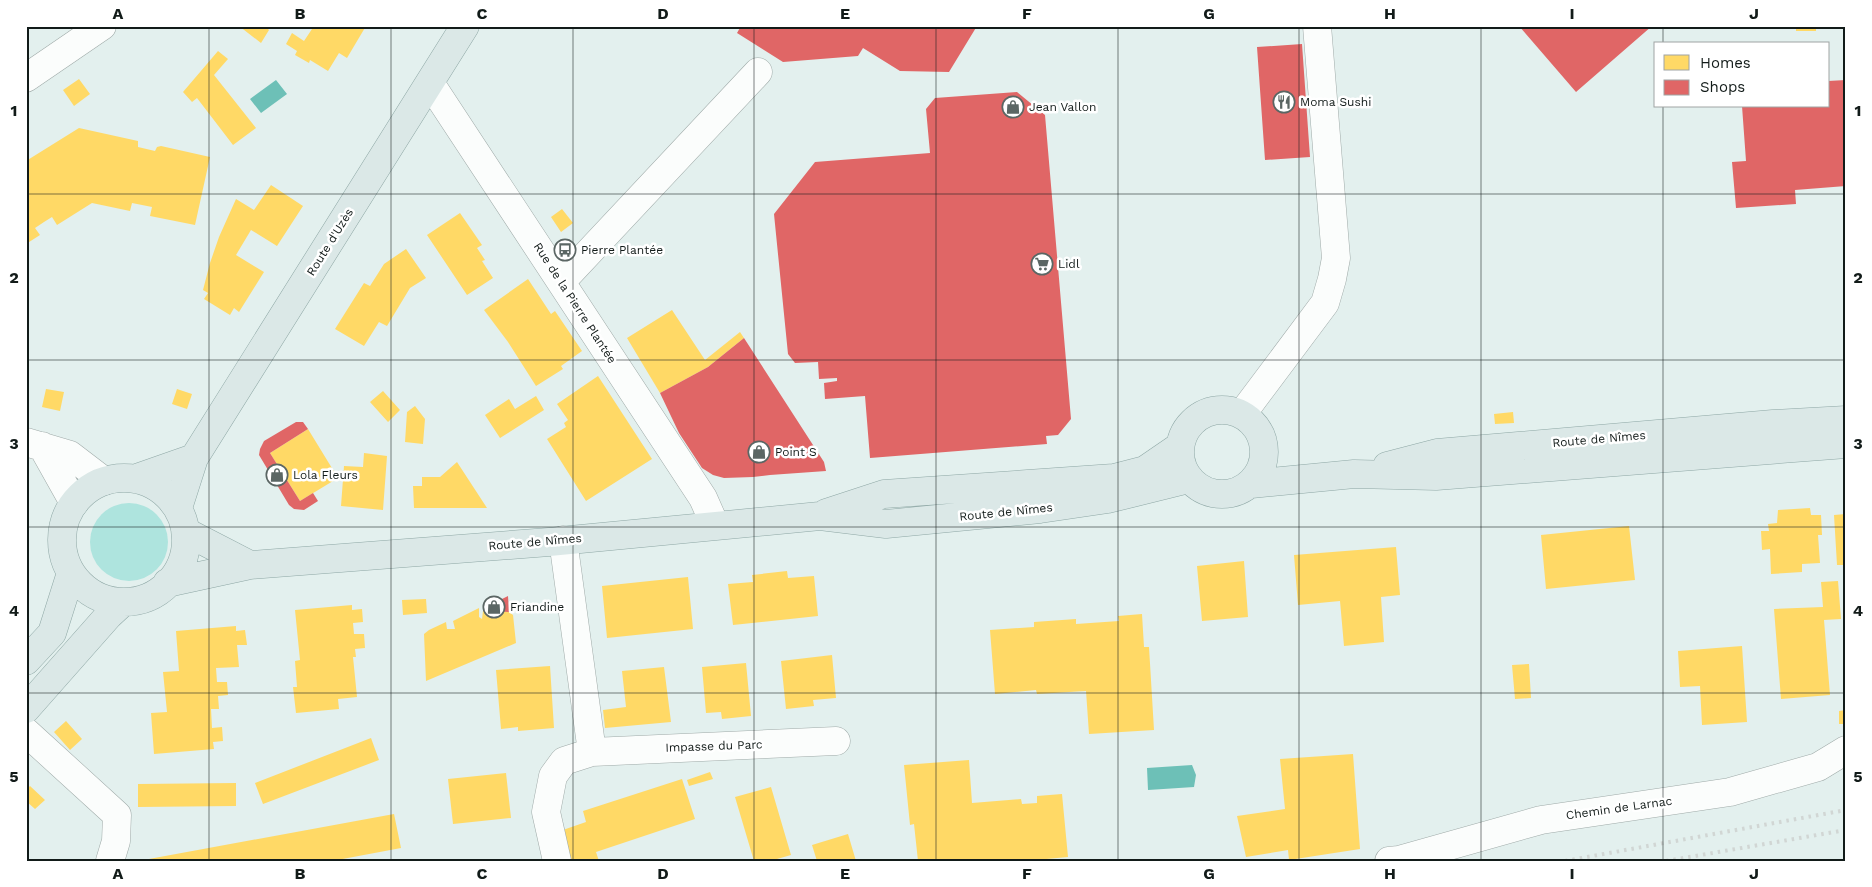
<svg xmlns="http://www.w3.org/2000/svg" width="1872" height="887" viewBox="0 0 1872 887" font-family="'Work Sans',sans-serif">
	<rect width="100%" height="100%" fill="#e3f0ee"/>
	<!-- green -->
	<path fill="#aee4de" d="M90 542a39 39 0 1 1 78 0a39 39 0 1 1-78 0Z"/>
	<!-- water -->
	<path fill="#6dc0b7" d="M276 80 287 94 261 113 250 99Z
		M1192 765 1196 775 1194 787 1148 790 1147 768Z"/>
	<!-- homes -->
	<path fill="#ffd966" d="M239 26H265L269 30 261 43Z
		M314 26H366L347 58 339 53 328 71 310 60 309 63 295 55 297 51 286 44 292 33 304 41Z
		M1796 26H1816V31H1796Z
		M218 51 228 59 214 75 256 128 233 145 197 98 192 102 183 92Z
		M79 79 90 94 74 106 63 90Z
		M79 128 138 141V147L155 151 157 147 161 146 210 157 195 225 150 216 152 207 132 203 130 211 92 203 57 225 52 217 44 222 35 228 40 235 26 244V161Z
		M271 185 303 206 277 246 251 230 236 255 264 272 239 312 234 308 230 315 204 299 208 293 203 290 210 263 219 237 236 199 254 210Z
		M562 209 573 223 561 232 551 217Z
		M460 213 482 245 477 248 485 260 482 261 493 278 467 295 427 235Z
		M406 249 426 278 410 288 387 326 379 322 364 346 335 329 364 283 370 286 384 264Z
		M528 279 551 314 555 311 582 351 561 366 563 369 536 386 508 342 484 310Z
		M672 310 705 360 740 332 744 338 708 367 660 393 627 338Z
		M598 376 652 459 586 501 547 439 566 427 564 423 568 420 557 404Z
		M46 389 64 392 60 411 42 407Z
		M177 389 192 394 187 409 172 404Z
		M383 391 400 410 388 422 370 402Z
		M536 396 544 410 500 438 485 415 509 399 515 409Z
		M415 406 425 419 423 444 405 442 407 412Z
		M1513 412 1514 423 1495 424 1494 414Z
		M308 429 338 478 300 501 270 453Z
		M364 453 387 456 383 510 341 506 344 466 363 467Z
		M457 462 487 508H414L413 486H422V477H440Z
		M1810 508 1811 515H1821L1822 535H1818L1820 563 1802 564V572L1771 574 1770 549 1762 550 1761 531H1769L1768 524 1777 523 1778 510Z
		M1846 514V565H1837L1834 515Z
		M1629 526 1635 580 1546 589 1541 535Z
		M1396 547 1400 595 1381 597 1384 642 1344 646 1340 601 1298 605 1294 555Z
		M1244 561 1248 617 1202 621 1197 566Z
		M787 571 788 578 814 576 818 616 733 625 728 584 753 582 752 575Z
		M688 577 693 629 607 638 602 586Z
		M1838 581 1841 619 1824 620 1830 695 1781 699 1774 609 1823 607 1821 582Z
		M426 599 427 613 403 615 402 600Z
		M352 605V610L362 609 363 622 353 623 354 634H364L365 648 355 649 356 657H353L357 697 338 699 339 709 296 713 293 687H297L295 661 300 660 295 610Z
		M479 608V617L482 619 483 611 509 612 513 615 516 643 426 681 424 634 429 630 446 622 447 629H455L453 621Z
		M1142 614 1144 647H1149L1154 730 1089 734 1086 691 1037 694 1036 690 995 694 990 630 1034 627V622L1076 619V624L1119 621 1118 616Z
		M236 626V631L245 630 247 645H237L239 667 216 668 217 682H227L228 695 218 696 219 709H211L212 728 222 727 223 741 213 742 214 749 154 754 151 713 167 712 163 672 179 671 176 631Z
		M1742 646 1747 722 1702 725 1700 686 1680 687 1678 651Z
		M832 655 836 698 813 700 814 706 786 709 781 661Z
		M746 663 751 716 722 719 721 712 706 713 702 667Z
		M1529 664 1531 698 1515 699 1512 665Z
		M550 666 554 728 518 731V727L501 729 496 670Z
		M664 667 671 722 605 728 603 710 626 707 622 671Z
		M1846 710V724H1839V711Z
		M66 721 82 739 70 750 54 732Z
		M371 738 379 760 263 804 255 783Z
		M1353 754 1360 849 1289 860 1288 850 1246 857 1237 816 1285 809 1280 759Z
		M969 760 972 803 1021 799 1022 804 1037 803V796L1062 794 1068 857 1025 861H918L914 824 910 825 904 765Z
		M710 772 713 779 689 786 687 780Z
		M506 773 511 818 453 824 448 779Z
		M682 779 695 819 596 852 599 861H570L560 831 586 822 583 811Z
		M236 783V806L138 807V784Z
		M30 786 45 800 35 809 26 801V790Z
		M771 787 791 855 770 861H754L735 797Z
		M394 814 401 848 332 861H138Z
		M848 834 856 861H817L812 845Z"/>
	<!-- shops -->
	<path fill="#e06666" d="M741 26H977L949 72 900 71 863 48 858 56 783 62 737 33Z
		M1519 26H1652L1576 92Z
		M1302 44 1310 157 1265 160 1257 47Z
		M1846 80V186L1795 190 1796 204 1736 208 1732 162 1746 161 1742 106H1828V81Z
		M1017 92 1045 115 1071 419 1058 435 1046 436 1047 444 870 458 865 396 825 399 824 383 837 381V378L819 379 818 362 795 363 788 354 774 214 815 162 930 153 926 109 935 98Z
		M744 338 824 462 826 471 770 475 753 477 724 478 713 475 702 468 679 433 660 393 708 367Z
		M296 422H303L308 429 270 453 300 501 313 493 318 501 304 510 294 509 289 505 259 455 260 449 264 441Z
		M508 596 509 612 483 611 490 605Z"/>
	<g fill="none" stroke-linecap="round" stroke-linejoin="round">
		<!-- minor casing -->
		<g stroke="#9faaa8" stroke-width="29">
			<path id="minor" d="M26 78 102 26
				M430 83 703 498 715 525
				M561 282 758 72
				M1242 414 1325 303 1332 279 1336 258 1317 26
				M26 442 70 455 104 481
				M42 446 74 503
				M563 540 592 752 836 741
				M26 732 117 815 116 841 110 861
				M557 861 546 812 553 776 564 761 592 752
				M1389 861 1399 860 1541 820 1730 792 1818 767 1846 750"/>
		</g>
		<!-- major casing -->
		<g stroke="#8ea7a5" stroke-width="29">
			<path id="major" d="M1180 452a42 42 0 1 1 84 0a42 42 0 1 1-84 0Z
				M1387 466 1437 453 1773 424 1846 420
				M62 540a62 62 0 1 1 124 0a62 62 0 1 1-124 0Z
				M134 479 194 458
				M1251 484 1354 474 1436 476 1846 444
				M178 508 194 458 465 26
				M826 513 884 494 1114 478 1145 470 1180 446
				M186 532 250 565
				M167 583 250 565 549 542 820 516 886 524 1040 509 1108 499 1189 479
				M26 661 52 633 71 573
				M26 709 109 615 122 603"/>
		</g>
		<!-- minor -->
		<use href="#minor" stroke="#fbfdfc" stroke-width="28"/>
		<!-- major -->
		<use href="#major" stroke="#dbe8e7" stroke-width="28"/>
		<!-- rail -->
		<path stroke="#d1d6d4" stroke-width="4" stroke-dasharray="2.5 5" stroke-linecap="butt" d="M1565 861 1846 810
			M1666 861 1846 830"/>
	</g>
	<!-- grid -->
	<path fill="none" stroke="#121b19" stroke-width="1" stroke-opacity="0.55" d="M209 26V861M391 26V861M573 26V861M754 26V861M936 26V861M1118 26V861M1299 26V861M1481 26V861M1663 26V44M1663 106V861M26 194H1846M26 360H1846M26 527H1846M26 693H1846"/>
	<!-- icons -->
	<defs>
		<g id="restaurant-ring" transform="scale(1.125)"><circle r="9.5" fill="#fff" stroke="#5b6664" stroke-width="1.5"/><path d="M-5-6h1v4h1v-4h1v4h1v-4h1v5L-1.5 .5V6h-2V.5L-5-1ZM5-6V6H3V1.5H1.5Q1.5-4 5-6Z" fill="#5b6664"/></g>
		<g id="shop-ring" transform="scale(1.125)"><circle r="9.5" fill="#fff" stroke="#5b6664" stroke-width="1.5"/><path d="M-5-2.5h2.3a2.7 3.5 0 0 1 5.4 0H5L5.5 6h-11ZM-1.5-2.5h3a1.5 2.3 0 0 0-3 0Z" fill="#5b6664"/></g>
		<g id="bus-ring" transform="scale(1.125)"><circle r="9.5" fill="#fff" stroke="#5b6664" stroke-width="1.5"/><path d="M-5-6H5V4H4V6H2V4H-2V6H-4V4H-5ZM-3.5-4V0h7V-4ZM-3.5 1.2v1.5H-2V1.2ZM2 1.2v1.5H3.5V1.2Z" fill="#5b6664"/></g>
		<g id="supermarket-ring" transform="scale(1.125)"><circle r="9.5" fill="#fff" stroke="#5b6664" stroke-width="1.5"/><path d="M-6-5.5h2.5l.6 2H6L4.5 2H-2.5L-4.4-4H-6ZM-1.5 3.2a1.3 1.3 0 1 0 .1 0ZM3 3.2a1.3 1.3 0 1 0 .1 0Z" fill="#5b6664"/></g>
	</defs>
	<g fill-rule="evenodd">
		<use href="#restaurant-ring" x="1284" y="102"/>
		<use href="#shop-ring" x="1013" y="107"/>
		<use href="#bus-ring" x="565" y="250"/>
		<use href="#supermarket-ring" x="1042" y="264"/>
		<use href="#shop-ring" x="759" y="452"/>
		<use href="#shop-ring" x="277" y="475"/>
		<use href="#shop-ring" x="494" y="607"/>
	</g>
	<g text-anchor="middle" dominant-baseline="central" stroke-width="5" stroke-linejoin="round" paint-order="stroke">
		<!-- poi labels -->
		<g font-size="12" fill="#121b19" stroke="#fff" text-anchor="start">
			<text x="1300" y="102">Moma Sushi</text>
			<text x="1029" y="107">Jean Vallon</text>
			<text x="581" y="250">Pierre Plantée</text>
			<text x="1058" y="264">Lidl</text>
			<text x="775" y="452">Point S</text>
			<text x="293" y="475">Lola Fleurs</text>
			<text x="510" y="607">Friandine</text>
		</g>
		<!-- street labels -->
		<g font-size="12" fill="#121b19" stroke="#fff">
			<text transform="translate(330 242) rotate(-58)">Route d'Uzès</text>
			<text transform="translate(575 303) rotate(57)">Rue de la Pierre Plantée</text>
			<text transform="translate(1599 439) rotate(-5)">Route de Nîmes</text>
			<text transform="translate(1006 512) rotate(-6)">Route de Nîmes</text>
			<text transform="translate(535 542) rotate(-5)">Route de Nîmes</text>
			<text transform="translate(714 746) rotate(-2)">Impasse du Parc</text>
			<text transform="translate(1619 808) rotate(-8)">Chemin de Larnac</text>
		</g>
	</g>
	<!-- border -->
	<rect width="1872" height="887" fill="none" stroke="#ffffff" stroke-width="55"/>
	<!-- legend -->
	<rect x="1654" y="42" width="175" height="65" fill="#ffffff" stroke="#a0a4a3"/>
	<rect x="1664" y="55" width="25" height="15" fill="#ffd966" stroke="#a0a4a3"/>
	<text x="1700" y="68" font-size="15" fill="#121b19">Homes</text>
	<rect x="1664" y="80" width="25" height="15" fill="#e06666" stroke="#a0a4a3"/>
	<text x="1700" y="92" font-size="15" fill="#121b19">Shops</text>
	<rect x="28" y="28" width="1816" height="832" fill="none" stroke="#121b19" stroke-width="2"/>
	<g font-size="16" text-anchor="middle" font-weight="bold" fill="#121b19">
		<text x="118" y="19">A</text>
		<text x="300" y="19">B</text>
		<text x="482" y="19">C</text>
		<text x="663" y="19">D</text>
		<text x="845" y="19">E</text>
		<text x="1027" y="19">F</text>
		<text x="1209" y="19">G</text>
		<text x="1390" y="19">H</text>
		<text x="1572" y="19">I</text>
		<text x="1754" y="19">J</text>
		<text x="14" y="116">1</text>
		<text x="1858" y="116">1</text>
		<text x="14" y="283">2</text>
		<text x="1858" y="283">2</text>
		<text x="14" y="449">3</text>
		<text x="1858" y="449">3</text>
		<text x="14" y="616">4</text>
		<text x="1858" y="616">4</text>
		<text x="14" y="782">5</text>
		<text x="1858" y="782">5</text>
		<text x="118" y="879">A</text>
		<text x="300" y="879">B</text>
		<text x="482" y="879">C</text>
		<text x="663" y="879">D</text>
		<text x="845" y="879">E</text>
		<text x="1027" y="879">F</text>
		<text x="1209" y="879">G</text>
		<text x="1390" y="879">H</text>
		<text x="1572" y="879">I</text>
		<text x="1754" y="879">J</text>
	</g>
</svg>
